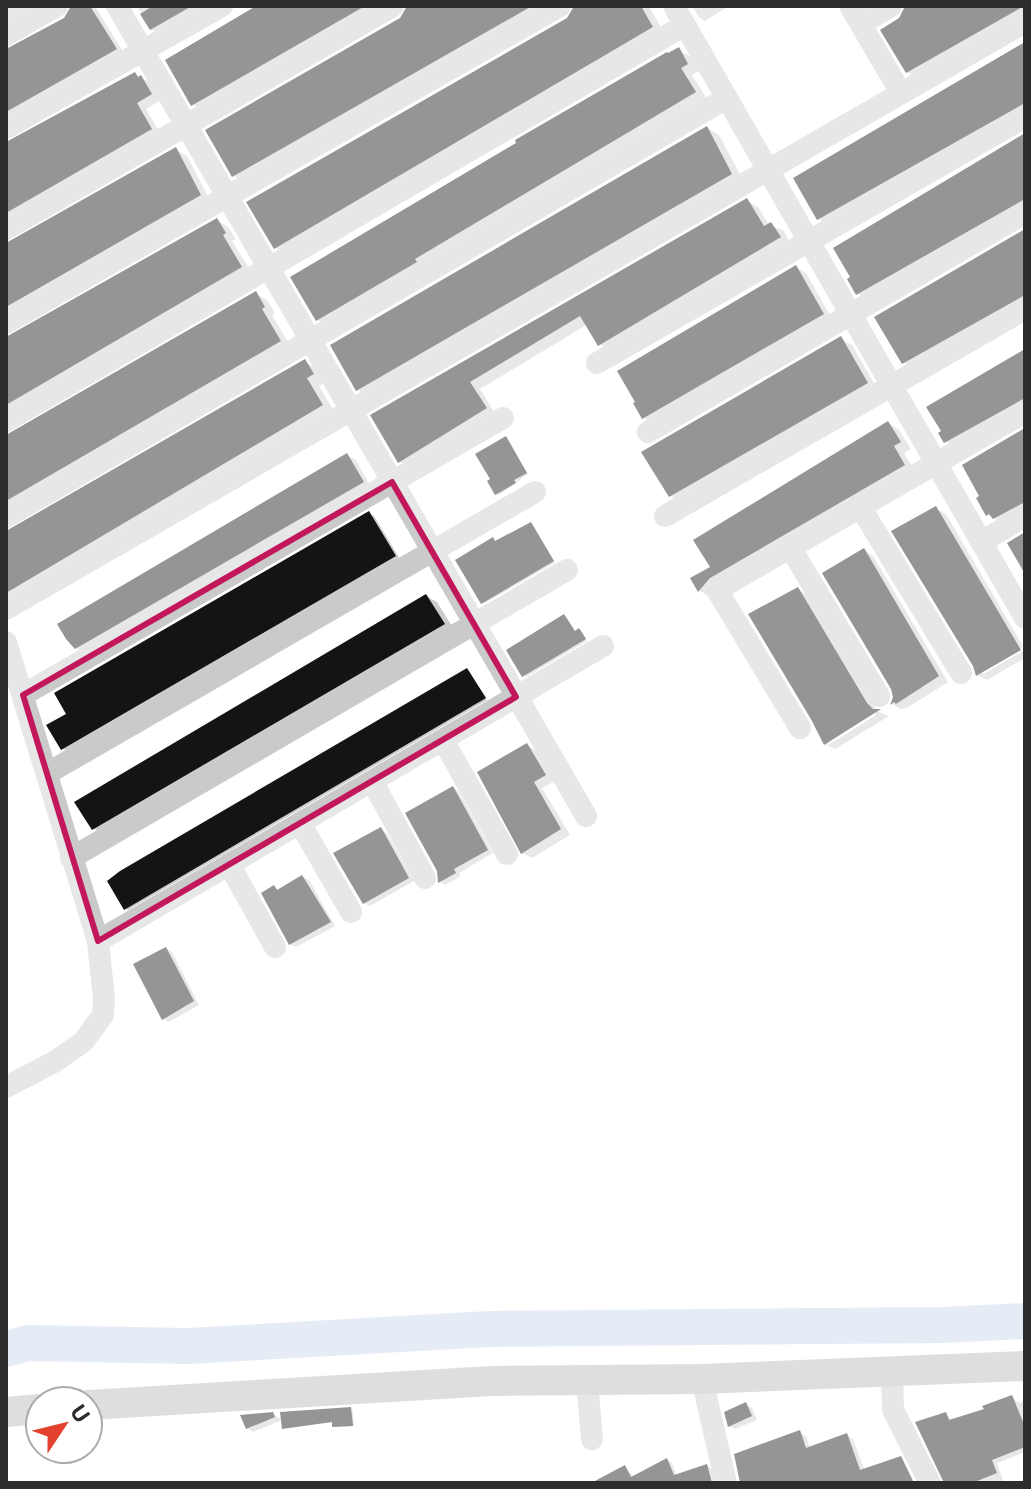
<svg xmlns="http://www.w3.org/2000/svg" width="1031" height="1489" viewBox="0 0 1031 1489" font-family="'Open Sans',sans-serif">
	<rect width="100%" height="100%" fill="#fff"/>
	<!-- shadow -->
	<path fill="#0003" fill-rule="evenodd" d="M6 6H47L6 32Z
		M73 6H95L125 55 6 118V51L66 19Z
		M137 6H217L164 37 151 29Z
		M261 6H390L206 112 193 105Z
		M409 6H557L247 183 234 176 401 20Z
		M576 6H649L665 35 288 255 275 247 568 20Z
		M692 6H729L705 21 699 17Z
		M905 6H1025V19L920 79 907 72Z
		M1025 45V115L832 226 819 219Z
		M679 50 691 57 699 71 692 75 707 99 329 327 317 319Z
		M135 75 152 83 161 100 146 109 161 135 6 227V149Z
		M707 128 719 135 743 180 370 397 358 390Z
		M1025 136V211L870 301 857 293Z
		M176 150 187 156 211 202 6 321V243Z
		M747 201 758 207 769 225 783 230 791 244 611 351 600 344 588 324 480 389 496 415 410 468 399 461 373 416Z
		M217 220 228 227 236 239 232 241 252 273 6 419V337Z
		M1025 232V308L916 370 903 362Z
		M796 267 806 273 832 319 653 423 644 418Z
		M256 294 267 300 275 313 272 315 291 347 6 516V435Z
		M841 339 852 345 878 390 682 503 671 496Z
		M1025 352V411L958 449 945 441Z
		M305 362 318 369 326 382 319 386 335 413 16 602 6 596V531Z
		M888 423 899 430 911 449 904 453 916 472 711 597 700 591 693 579 713 567Z
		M1025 430V516L1007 525 987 514Z
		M506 438 528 474 499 495 496 494Z
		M347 455 356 460 371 488 85 653 76 648Z
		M936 509 946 514 1023 646 980 671 983 674 1025 650V658L987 680 977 675Z
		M369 514 374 516 400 559 67 751 62 748Z
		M533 526 555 563 485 603 483 602 493 540 495 541Z
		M864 550 873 556 948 682 907 708 901 709 892 704 895 697Z
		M797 589 807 595 877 711 889 716 835 749 825 744ZM874 712 876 715 828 745V740Z
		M426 596 437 602 455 631 104 835 93 828Z
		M566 617 576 633 582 632 587 641 526 677 523 676Z
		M467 671 487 700 128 910 125 908Z
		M527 745 537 751 555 781 542 788 570 835 532 858 522 853Z
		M453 788 459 792 493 853 459 873 461 876 445 885 440 882 439 871Z
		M381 829 387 833 414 881 370 906 364 903Z
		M302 877 309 880 335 926 296 947 290 944 274 888 279 891Z
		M166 949 172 952 199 1005 169 1022 163 1018Z
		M1012 1397 1019 1403 1025 1401V1452L997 1463 1004 1483H946V1414L953 1421 986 1410Z
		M745 1404 752 1408 757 1420 735 1429 729 1426Z
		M350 1409 353 1411 354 1426 336 1427 334 1422 284 1427Z
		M273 1414 282 1420 253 1432 247 1428Z
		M800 1433 806 1436 810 1448 847 1435 853 1439 867 1477 853 1483H741Z
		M667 1460 672 1463 677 1476 707 1466 712 1469 716 1483H608L625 1467 634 1477Z"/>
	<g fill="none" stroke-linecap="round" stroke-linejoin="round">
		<!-- river -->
		<path stroke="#c6d6eb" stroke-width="36" d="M6 1349 28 1343 189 1346 489 1329 943 1325 1025 1321"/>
	</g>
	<!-- building -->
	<path fill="#141414" d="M71 6H90L117 49 6 112V49L64 18Z
		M153 6H192L150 30 140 14Z
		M256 6H365L191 106 165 60Z
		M407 6H532L232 177 205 130 400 18Z
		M574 6H641L653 27 274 249 246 202 567 18Z
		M905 6H1024L906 73 880 30 899 18Z
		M1025 42V103L817 220 793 178Z
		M679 47 688 64 681 68 696 92 415 259 417 262 316 321 290 277 516 143 515 140 667 52 668 53Z
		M135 72 138 77 141 75 152 94 137 103 152 129 6 213V142Z
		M707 126 732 174 356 391 330 345Z
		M1025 133V199L856 295 847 279 850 277 833 248Z
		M176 147 201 195 6 307V243Z
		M747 198 764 226 771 222 781 237 598 346 580 316 470 382 487 408 398 463 370 415Z
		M217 218 226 233 223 235 242 267 6 405V337Z
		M1025 229V295L902 364 874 317Z
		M796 265 824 314 642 419 633 403 635 402 617 371Z
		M256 291 265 307 262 309 281 341 6 501V435Z
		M841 336 868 383 669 497 641 452Z
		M1025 349V398L944 443 938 433 941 431 926 407Z
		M305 359 314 374 307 378 323 405 6 593V531Z
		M888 421 901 442 894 446 905 465 710 578 698 592 690 578 710 567 693 540Z
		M1025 428V502L993 519 989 514 986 516 976 498 979 496 962 465Z
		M506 436 527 473 514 480 516 483 495 495 487 481 490 479 475 454Z
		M347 453 364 482 75 649 66 639 57 624Z
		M936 506 1021 650 976 676 973 666 891 531Z
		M369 511 396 556 61 750 46 725 66 714 54 693Z
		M531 522 554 561 481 604 455 560 493 537 495 541Z
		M1025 532V574L1007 543Z
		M864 548 939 676 896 704 894 702 890 705 893 697 891 689 822 573Z
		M798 587 867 703 873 709H881L824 745 812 721 748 614Z
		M426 594 445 624 92 830 74 802Z
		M564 614 575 631 579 628 586 639 522 677 506 650Z
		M467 668 486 698 124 910 107 881 120 871Z
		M527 743 546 775 534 782 561 829 521 854 477 772Z
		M453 786 488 850 454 869 456 873 438 883 437 871 405 813Z
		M381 827 409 878 363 904 333 853Z
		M302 875 331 922 289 945 261 893 274 885 277 890Z
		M166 947 194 1001 162 1020 133 964Z
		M1012 1395 1025 1427V1447L992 1460 997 1473 972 1483H944L915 1422 946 1412 949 1420 984 1409 982 1406Z
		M746 1402 752 1416 728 1427 724 1412Z
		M351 1407 353 1426 332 1427V1422L282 1429 280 1412Z
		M273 1412 275 1417 246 1429 240 1415Z
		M800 1430 806 1448 847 1433 860 1470 901 1456 914 1483H740L734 1454Z
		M667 1458 674 1475 707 1464 712 1483H591L625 1465 631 1477Z"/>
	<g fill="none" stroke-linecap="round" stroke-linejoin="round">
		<!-- street -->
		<path stroke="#cacaca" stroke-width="22" d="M117 6 586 816
			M674 6 1025 618
			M850 6 901 93
			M861 24 891 6
			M6 35 57 6
			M6 128 222 6
			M6 229 393 6
			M6 323 560 6
			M597 363 1025 117
			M6 421 685 25
			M648 432 1025 213
			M861 508 961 673
			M665 516 1025 309
			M6 517 727 98
			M983 541 1025 516
			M790 547 879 696
			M6 609 1025 22
			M6 642 98 941 104 999 103 1015 83 1042 54 1062 6 1087
			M23 695 503 418
			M800 728 717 590 1025 412
			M443 740 507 854
			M48 773 535 492
			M372 781 425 878
			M300 823 351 912
			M71 858 567 570
			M229 864 275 947
			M98 941 603 646
			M892 1372 893 1410 930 1483
			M702 1379 726 1483
			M587 1381 592 1439"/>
		<!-- secondary -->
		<path stroke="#b7b7b7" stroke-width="30" d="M88 1405 491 1381 702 1379 1025 1366
			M6 1412 40 1409"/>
	</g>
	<!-- marked area -->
	<path d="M0 0H1031V1489H0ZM392 482 516 697 98 941 23 695Z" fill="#fff" fill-opacity=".55" fill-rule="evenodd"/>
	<path fill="none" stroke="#c2185b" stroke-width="6" stroke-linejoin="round" d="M392 482 516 697 98 941 23 695Z"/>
	<!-- border -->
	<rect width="1031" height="1489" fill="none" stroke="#2d2d2d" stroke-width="16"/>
	<!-- north arrow -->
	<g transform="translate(64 1425) rotate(55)"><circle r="38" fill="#ffffff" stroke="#ababab" stroke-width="2"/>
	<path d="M0-6L14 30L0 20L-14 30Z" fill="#e4412f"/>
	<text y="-12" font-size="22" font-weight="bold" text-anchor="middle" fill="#2d2d2d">U</text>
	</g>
</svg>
